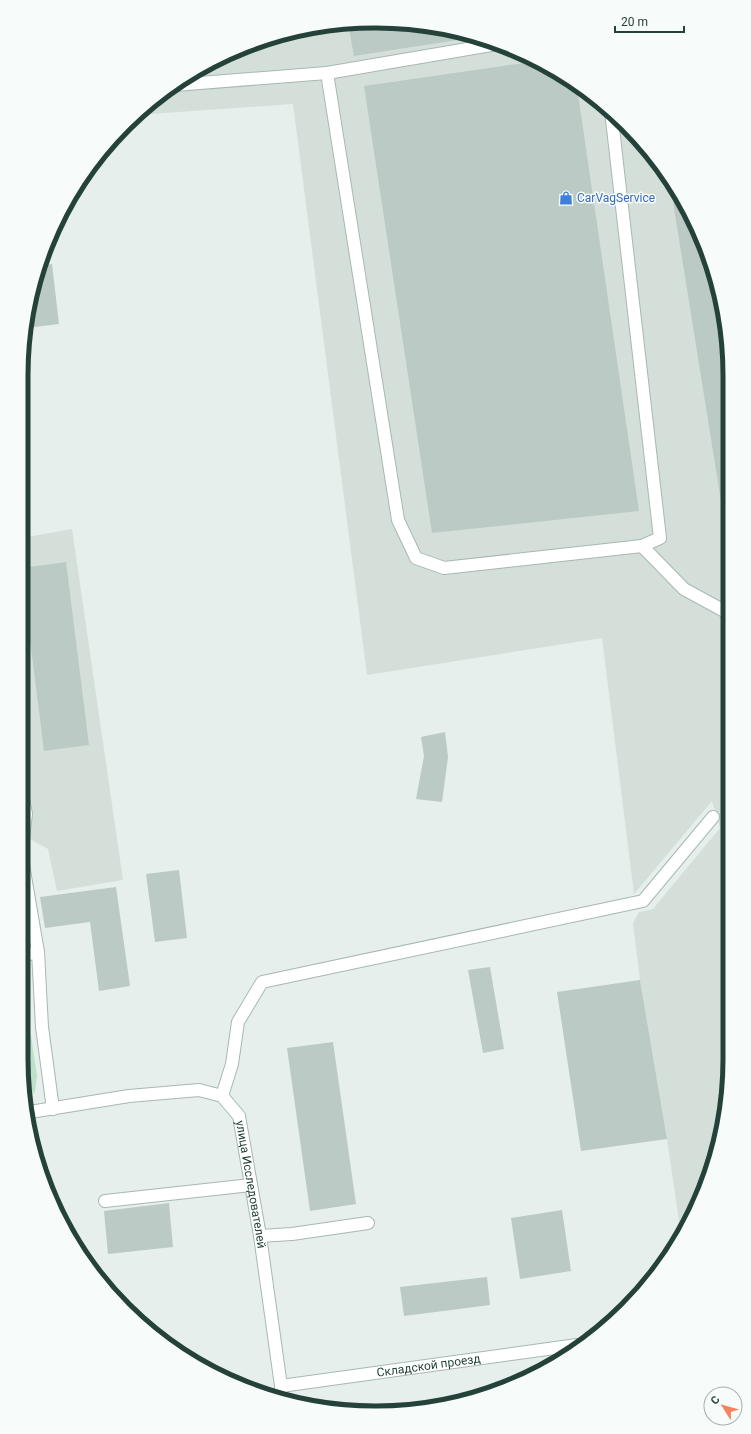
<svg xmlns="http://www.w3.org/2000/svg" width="751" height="1434" viewBox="0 0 751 1434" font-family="Roboto,sans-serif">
	<rect width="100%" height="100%" fill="#e6efeb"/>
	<!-- built -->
	<path fill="#d4dfda" d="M399 22 467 33 532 58 609 109 657 160 703 240 727 329 729 1081 718 1150 693 1215 681 1235 667 1139 640 980 633 923 639 912 653 909 720 828 712 801 634 894 602 638 367 675 293 104 136 115 142 109 198 68 262 40 329 24Z
		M72 529 123 880 57 891 48 849 21 834 22 538Z"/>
	<!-- green -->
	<path fill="#bfe0c8" d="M21 978 23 979 27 1020 21 1021Z
		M31 1035 37 1076 35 1091 28 1101 21 1058V1037Z"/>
	<!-- building -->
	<path fill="#bbcac4" d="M399 22 467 33 477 37 354 56 348 23Z
		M538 61 577 87 639 511 432 533 364 86Z
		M670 183 703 240 727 329 728 545Z
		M52 264 59 324 26 328 33 284 40 266Z
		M66 562 89 745 44 751 22 576V568Z
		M445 732 448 757 442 802 416 799 424 756 421 737Z
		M179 870 187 938 155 942 146 874Z
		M116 887 130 986 99 991 90 922 45 928 40 897Z
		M490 967 504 1049 483 1053 468 970Z
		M640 980 667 1139 581 1151 557 992Z
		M333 1042 356 1204 310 1211 287 1048Z
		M169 1203 173 1247 108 1254 104 1211Z
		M562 1210 571 1271 520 1279 511 1218Z
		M76 1229 81 1248 80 1249 71 1231Z
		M487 1277 490 1305 404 1316 400 1287Z"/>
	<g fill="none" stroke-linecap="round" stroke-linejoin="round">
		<!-- minor casing -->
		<g stroke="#a8b8b2" stroke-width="14">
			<g id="minor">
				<path d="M327 73 398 520 416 558 444 568 642 546 660 538 611 111"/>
				<path d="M175 85 327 73 497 44"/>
				<path d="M642 546 684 589 728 613"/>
				<path d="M21 789 26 814 21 853"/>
				<path d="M21 853 38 952 42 1027 53 1109"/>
				<path d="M21 956 38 952"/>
				<path d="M222 1096 232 1064 238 1022 262 982 643 901 713 817"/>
				<path id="s1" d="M30 1112 129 1096 199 1090 222 1096 239 1116 260 1236 281 1386V1400"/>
				<path d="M105 1201 251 1185"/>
				<path d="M260 1236 292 1234 368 1223"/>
				<path id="s2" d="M281 1386 577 1345"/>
			</g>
		</g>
		<!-- minor -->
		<use href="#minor" stroke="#fff" stroke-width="12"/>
	</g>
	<!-- icons -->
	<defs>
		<g id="shop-bare" transform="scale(1.08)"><path d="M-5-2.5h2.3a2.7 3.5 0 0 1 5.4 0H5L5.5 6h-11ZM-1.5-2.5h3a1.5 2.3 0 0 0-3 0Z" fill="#3f7fe0" stroke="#f7fbf9" stroke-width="2.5" paint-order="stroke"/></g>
	</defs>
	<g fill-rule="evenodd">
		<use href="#shop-bare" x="566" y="198"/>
	</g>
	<g text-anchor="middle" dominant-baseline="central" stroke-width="3" stroke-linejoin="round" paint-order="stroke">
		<!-- shop labels -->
		<g font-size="12" fill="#366cbe" stroke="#f7fbf9" text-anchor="start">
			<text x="577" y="198">CarVagService</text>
		</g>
		<!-- street labels -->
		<g font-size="12" fill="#24423a" stroke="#f7fbf9">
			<text stroke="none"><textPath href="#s1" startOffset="290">улица Исследователей</textPath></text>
			<text stroke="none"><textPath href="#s2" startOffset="149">Складской проезд</textPath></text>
		</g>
	</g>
	<!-- crop -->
	<path d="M0 0H751V1434H0ZM375 28H376A347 347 0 0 1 723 375V1059A347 347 0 0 1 376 1406H375A347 347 0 0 1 28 1059V375A347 347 0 0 1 375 28Z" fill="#f7fbf9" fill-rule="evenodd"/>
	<path fill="none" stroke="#24423a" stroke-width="5" d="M375 28H376A347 347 0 0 1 723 375V1059A347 347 0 0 1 376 1406H375A347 347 0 0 1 28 1059V375A347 347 0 0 1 375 28Z"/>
	<!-- north arrow -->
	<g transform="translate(723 1406) rotate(307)"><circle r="19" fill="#f7fbf9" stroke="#a3b1ad"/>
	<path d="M0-3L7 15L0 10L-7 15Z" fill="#f4845f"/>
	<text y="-6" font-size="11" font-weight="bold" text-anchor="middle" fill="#24423a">С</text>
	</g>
	<!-- scale -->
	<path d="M615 26v6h69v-6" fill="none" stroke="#24423a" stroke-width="2"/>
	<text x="621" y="26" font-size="12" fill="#24423a" stroke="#f7fbf9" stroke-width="3" paint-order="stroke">20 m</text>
</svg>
